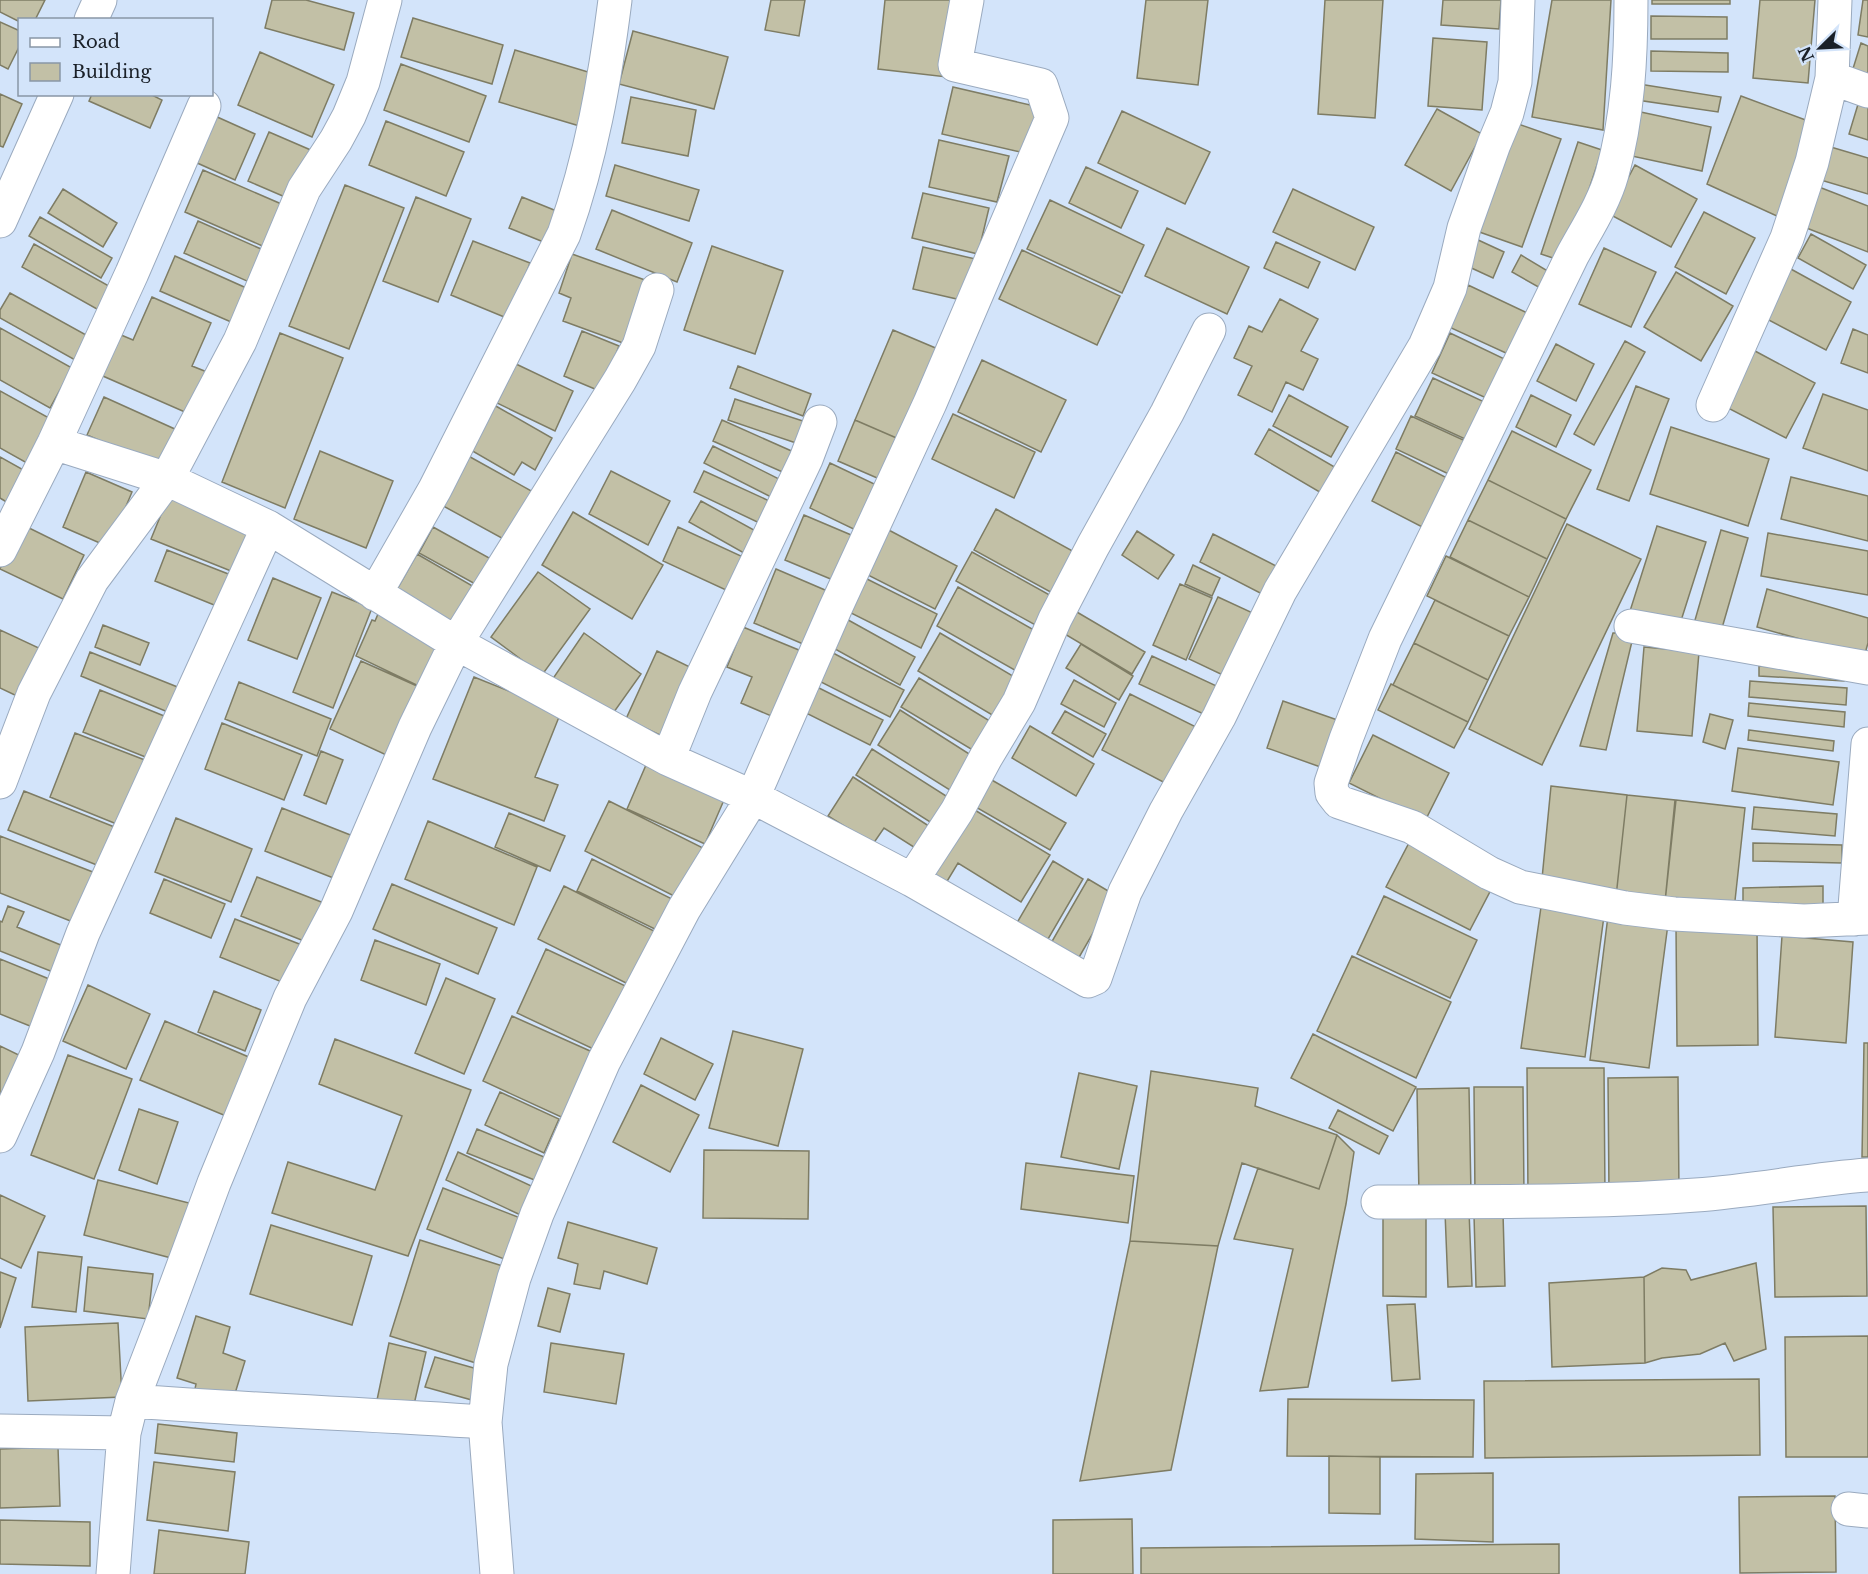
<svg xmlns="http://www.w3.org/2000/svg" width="1868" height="1574" viewBox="0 0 1868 1574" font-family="'Libre Baskerville',serif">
	<rect width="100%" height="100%" fill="#d3e4fa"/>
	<!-- building -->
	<path fill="#c2c0a6" stroke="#7e7c64" stroke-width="1.5" d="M0 0H45L35 20H20V22L0 12Z
		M272 0H306L354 13 344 50 265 28Z
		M771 0H805L799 36 765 30Z
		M885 0H955L947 77 878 69Z
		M1146 0H1208L1198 85 1137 78Z
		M1325 0H1383L1375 118 1318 114Z
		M1443 0H1501L1499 29 1441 25Z
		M1552 0H1611L1603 130 1532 117Z
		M1652 0H1730V4H1652Z
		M1760 0H1815L1808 83 1753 78Z
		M1863 0H1868V37L1858 35Z
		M1651 16 1727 17V39H1651Z
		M413 18 503 45 492 84 401 57Z
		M0 22 20 31V45L8 69 0 65Z
		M633 31 728 57 714 109 619 84Z
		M1433 38 1487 42 1482 110 1428 106Z
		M1861 43 1868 46V81L1851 75Z
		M515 50 598 75 583 127 499 102Z
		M1651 51 1728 53V72L1651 71Z
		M260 52 334 85 312 137 238 105Z
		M401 64 486 96 469 142 384 110Z
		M1639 84 1721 97 1718 112 1637 100Z
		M953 87 1039 107 1029 154 942 134Z
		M0 94 22 104 3 147 0 146Z
		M92 94H150L162 100 150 128 89 101Z
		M1741 96 1811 122 1779 217 1707 184Z
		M631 97 696 110 688 156 622 143Z
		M1859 101 1868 104V140L1849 134Z
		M1437 109 1482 134 1451 191 1405 165Z
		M1122 111 1210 152 1185 204 1098 163Z
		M1636 111 1711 127 1702 171 1627 155Z
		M215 116 255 134 235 180 195 162Z
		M1507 120 1561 139 1522 247 1468 228Z
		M386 121 464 152 446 196 369 165Z
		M269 132 313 151 292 200 248 181Z
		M939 140 1009 156 997 202 929 187Z
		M1578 142 1602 150 1565 262 1541 254Z
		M1824 145 1868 158V194L1814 178Z
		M615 165 699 190 689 221 606 196Z
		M1635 165 1697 199 1671 247 1609 214Z
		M1086 167 1138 191 1121 228 1069 203Z
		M203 170 286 206 267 248 185 212Z
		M345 185 404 208 349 349 289 326Z
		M1819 187 1868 206V252L1804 227Z
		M63 189 117 223 103 247 48 213Z
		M1293 189 1374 227 1355 270 1273 232Z
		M923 193 989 208 978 254 912 238Z
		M416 197 471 219 438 302 383 281Z
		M522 197 559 212 546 243 509 228Z
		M1050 200 1144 245 1122 293 1027 249Z
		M612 210 692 243 677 282 596 249Z
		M1704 212 1755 238 1726 294 1675 267Z
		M40 217 112 258 101 278 29 236Z
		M198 221 270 253 256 285 184 253Z
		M1167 228 1249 267 1227 314 1145 276Z
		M1811 234 1866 265 1853 289 1798 258Z
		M1476 239 1504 252 1493 278 1465 265Z
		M473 241 530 263 509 319 451 295Z
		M1276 242 1320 262 1308 288 1264 268Z
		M34 244 116 290 104 313 22 267Z
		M712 246 783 271 755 354 684 330Z
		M923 247 980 260 970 302 913 289Z
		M1604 248 1656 272 1631 327 1579 304Z
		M1022 250 1120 296 1097 345 999 299Z
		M572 254 645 280 623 343 563 321 571 298 559 293Z
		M1521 255 1551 273 1542 289 1512 272Z
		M175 256 253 291 238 325 160 291Z
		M1789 268 1851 302 1826 350 1763 317Z
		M1676 272 1733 306 1701 361 1644 327Z
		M1468 285 1538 318 1519 359 1449 327Z
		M10 293 97 341 84 365 0 318V310Z
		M152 297 211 323 192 366 212 374 194 416 96 373 114 332 133 340Z
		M1280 299 1318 319 1301 351 1318 359 1303 390 1286 382 1272 412 1238 395 1252 366 1234 358 1249 326 1262 332Z
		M0 328 72 368 50 408 0 380Z
		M1853 329 1868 335V373L1841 363Z
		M893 330 945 352 908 443 855 420Z
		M582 331 619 346 602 392 564 376Z
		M280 333 343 358 285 508 222 482Z
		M1450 333 1515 364 1497 403 1432 373Z
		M1625 341 1645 352 1594 445 1574 434Z
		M1556 344 1594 364 1576 401 1537 381Z
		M1755 351 1815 383 1786 438 1726 407Z
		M982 360 1066 400 1041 452 958 412Z
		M516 364 573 391 555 431 497 403Z
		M738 366 811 394 803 416 730 388Z
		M1433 378 1493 406 1476 444 1415 416Z
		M1636 386 1669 399 1629 501 1597 489Z
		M0 391 58 423 34 467 0 448Z
		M1823 394 1868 410V471L1803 448Z
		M1289 395 1348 427 1331 457 1273 426Z
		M1531 395 1571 415 1556 447 1516 427Z
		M104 397 177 430 161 467 87 435Z
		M735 399 806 422 799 444 728 420Z
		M494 405 552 438 535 470 522 462 514 475 469 449Z
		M953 414 1035 452 1014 498 932 459Z
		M1411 416 1472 444 1457 478 1396 449Z
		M722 420 796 453 787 474 713 441Z
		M855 420 908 443 891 484 838 461Z
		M1671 427 1769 459 1748 526 1650 494Z
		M1269 429 1338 469 1323 494 1255 454Z
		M1512 431 1591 470 1566 519 1488 480Z
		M713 446 785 482 777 500 704 463Z
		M320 451 393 481 366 548 294 519Z
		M1396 452 1453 481 1428 530 1372 501Z
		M463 453 535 493 509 542 436 502Z
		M0 457 36 477 18 509 0 498Z
		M830 463 887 490 866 535 810 508Z
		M611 471 670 501 648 545 589 514Z
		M704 471 776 504 766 526 694 492Z
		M86 472 132 492 109 547 63 527Z
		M1791 477 1868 496V541L1781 519Z
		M1488 480 1566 519 1547 559 1468 520Z
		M169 495 258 530 241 575 151 539Z
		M701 501 763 535 751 557 689 522Z
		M996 509 1078 554 1056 595 974 550Z
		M573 512 663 565 632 619 542 565Z
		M804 515 863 540 845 585 785 560Z
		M1468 520 1547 559 1529 597 1450 557Z
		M21 524 84 555 63 599 0 569Z
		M1567 524 1641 559 1542 765 1469 729Z
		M1657 526 1706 542 1679 627 1630 611Z
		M433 527 491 559 477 585 419 553Z
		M678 527 754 562 739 596 663 561Z
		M883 527 957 566 935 609 860 571Z
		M1721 530 1748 538 1720 635 1693 627Z
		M1137 531 1174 555 1158 579 1122 555Z
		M1768 533 1868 551V595L1761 576Z
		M1213 534 1278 567 1264 595 1200 562Z
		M167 550 236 577 224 609 155 581Z
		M972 552 1055 598 1039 627 956 581Z
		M417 554 476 588 454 628 395 593Z
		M1446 556 1529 597 1509 636 1427 596Z
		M1193 565 1220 578 1212 596 1185 584Z
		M776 569 839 596 817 650 754 623Z
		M538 572 590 609 542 675 491 637Z
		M863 577 937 614 921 648 847 611Z
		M273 578 321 598 297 659 248 640Z
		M1180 584 1212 598 1186 660 1153 645Z
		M958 587 1041 634 1020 673 937 626Z
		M1767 589 1868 618V643L1864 657 1757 627Z
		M332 592 372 608 333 708 293 692Z
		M1218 597 1255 614 1227 677 1189 659Z
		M1435 600 1509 636 1488 680 1414 643Z
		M381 607 415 622 410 634 447 651 429 691 356 656 372 620 375 621Z
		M1070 608 1145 652 1132 674 1058 630Z
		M841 616 915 657 900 685 826 644Z
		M103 625 149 643 140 665 95 647Z
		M743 627 811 655 783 721 741 703 752 677 727 667Z
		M0 630 41 649 19 697 0 688Z
		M584 633 641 674 609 719 552 680Z
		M940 633 1021 681 999 719 918 671Z
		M1613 633H1634L1606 750 1580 746Z
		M1414 643 1488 680 1468 722 1393 685Z
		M1081 644 1133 676 1119 700 1066 668Z
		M1644 647 1699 652 1692 736 1637 731Z
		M657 651 696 670 664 737 626 719Z
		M90 652 185 690 175 715 81 676Z
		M833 653 904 690 890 717 819 681Z
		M1152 656 1223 689 1210 717 1139 684Z
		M361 661 426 690 395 759 330 729Z
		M1759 666 1844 672V681L1759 676Z
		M474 677 561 712 535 777 558 785 544 821 433 779Z
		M919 678 998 726 981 755 901 707Z
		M1074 680 1116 703 1104 727 1061 704Z
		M1750 681 1847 688 1846 705 1749 697Z
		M239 682 331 719 317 756 225 719Z
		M1391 684 1468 722 1454 748 1378 710Z
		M813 685 883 720 870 745 800 710Z
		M100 690 174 720 158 762 83 732Z
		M1130 694 1198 728 1169 785 1102 750Z
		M1283 701 1346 723 1329 770 1267 748Z
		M1749 703 1845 712 1844 727 1748 716Z
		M900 710 974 757 953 792 878 745Z
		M1065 711 1106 734 1093 757 1052 733Z
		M1710 714 1733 720 1725 749 1703 742Z
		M222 723 302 755 284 800 205 769Z
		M1030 726 1094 764 1076 796 1012 758Z
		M1749 730 1834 741 1833 751 1748 740Z
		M75 733 150 762 124 827 50 797Z
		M1373 735 1449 773 1425 821 1349 783Z
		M1738 748 1839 762 1833 805 1732 791Z
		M872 749 954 801 938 827 856 775Z
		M321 751 343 760 326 804 304 795Z
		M646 765 724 800 705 844 627 809Z
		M853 777 935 830 920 851 884 828 873 844 828 816Z
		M990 779 1066 823 1050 850 974 806Z
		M1551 786 1627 795 1616 897 1541 889Z
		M24 791 122 830 107 869 8 830Z
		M1627 795 1675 800 1665 902 1616 897Z
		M1676 800 1745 808 1734 910 1665 902Z
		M609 801 703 848 678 898 585 851Z
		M1754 807 1837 814 1835 836 1752 829Z
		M282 808 358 838 341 881 265 851Z
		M973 809 1050 855 1021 902 958 863 946 883 933 875Z
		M509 813 565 836 550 871 495 847Z
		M176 818 252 849 231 902 155 872Z
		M428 821 537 867 514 925 405 879Z
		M0 836 98 874 78 924 0 893Z
		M1411 839 1495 882 1470 930 1386 887Z
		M1753 843 1842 845V863L1753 861Z
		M592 859 680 903 665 934 577 891Z
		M1053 861 1083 879 1044 946 1014 928Z
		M257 877 329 905 314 945 241 916Z
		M164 879 225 904 211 938 150 913Z
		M1088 879 1115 895 1074 966 1047 950Z
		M392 884 497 928 478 974 373 929Z
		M564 886 660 934 634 987 538 939Z
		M1823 886V912L1743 914V888Z
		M1384 896 1477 940 1450 998 1357 954Z
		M8 906 24 912 17 927 68 948 58 974 0 951V921L2 922Z
		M1541 907 1604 916 1585 1057 1521 1048Z
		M1608 916 1668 924 1649 1068 1590 1060Z
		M235 919 307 947 292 986 220 957Z
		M1676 926H1757L1758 1045 1677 1046Z
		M1782 936 1853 942 1846 1043 1775 1037Z
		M375 940 440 964 426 1005 361 980Z
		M546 949 632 989 602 1053 517 1013Z
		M1352 956 1451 1002 1416 1078 1317 1031Z
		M0 959 59 983 40 1030 0 1014Z
		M446 978 495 999 464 1074 415 1053Z
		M88 985 150 1014 126 1069 63 1041Z
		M214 991 261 1010 245 1051 198 1032Z
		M512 1016 599 1055 570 1121 483 1081Z
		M165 1021 251 1058 226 1116 140 1080Z
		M733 1031 803 1049 778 1146 709 1128Z
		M1313 1034 1416 1087 1393 1131 1291 1078Z
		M661 1038 713 1064 695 1100 644 1074Z
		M335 1039 471 1090 408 1256 272 1213 288 1162 375 1190 402 1116 319 1084Z
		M1864 1043H1868V1157H1862Z
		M0 1046 25 1058 0 1099Z
		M68 1055 132 1079 94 1179 31 1155Z
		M1527 1068H1604L1605 1196H1528Z
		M1151 1071 1258 1088 1255 1106 1337 1135 1319 1189 1242 1163 1218 1246 1130 1241Z
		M1079 1073 1137 1086 1119 1169 1061 1157Z
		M1678 1077 1679 1194 1609 1195 1608 1078Z
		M641 1085 699 1115 670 1172 613 1142Z
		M1474 1087H1523L1524 1197H1475Z
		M1469 1088 1471 1195H1419L1417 1089Z
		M500 1092 559 1119 544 1153 485 1125Z
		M139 1109 178 1122 157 1184 119 1170Z
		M1338 1110 1388 1136 1379 1154 1329 1128Z
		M477 1129 556 1162 547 1185 467 1153Z
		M1337 1135 1354 1152 1346 1204 1308 1387 1260 1391 1293 1249 1234 1239 1258 1168 1319 1189Z
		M704 1150 809 1151 808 1219 703 1218Z
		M458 1152 540 1190 527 1218 446 1180Z
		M1026 1163 1134 1176 1128 1223 1021 1209Z
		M98 1180 189 1203 175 1259 84 1235Z
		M443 1188 528 1221 512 1262 427 1229Z
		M0 1195 45 1216 21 1268 0 1258Z
		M1866 1206 1867 1296 1775 1297 1773 1207Z
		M1469 1211 1472 1286 1448 1287 1445 1212Z
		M1503 1213 1505 1286 1476 1287 1474 1215Z
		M1383 1216H1426V1297L1383 1296Z
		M568 1222 657 1248 647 1284 604 1271 600 1289 574 1284 578 1264 558 1258Z
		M271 1225 372 1256 352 1325 250 1294Z
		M420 1240 509 1268 479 1364 390 1336Z
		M1130 1241 1218 1246 1171 1470 1080 1481Z
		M38 1252 82 1257 76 1312 32 1307Z
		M1756 1263 1766 1349 1734 1361 1725 1343 1700 1354 1662 1358 1645 1363 1644 1277 1662 1268 1686 1270 1691 1280Z
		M88 1267 153 1274 148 1319 84 1311Z
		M0 1272 16 1278 0 1328Z
		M1644 1277 1645 1363 1552 1367 1549 1283Z
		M548 1288 570 1294 560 1332 538 1326Z
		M1415 1304 1420 1379 1392 1381 1387 1305Z
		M196 1316 230 1327 223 1353 245 1361 233 1400 195 1389 196 1384 177 1378Z
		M118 1323 122 1397 28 1401 25 1327Z
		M1868 1336V1457H1786L1785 1337Z
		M389 1343 426 1352 413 1409 377 1400Z
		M551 1343 624 1354 616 1404 544 1392Z
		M435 1357 488 1372 479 1402 425 1387Z
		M1759 1379 1760 1455 1485 1458 1484 1381Z
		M1288 1399 1474 1400 1473 1457 1287 1456Z
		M158 1424 237 1433 234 1462 155 1453Z
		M58 1447 60 1506 0 1508V1449Z
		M1329 1456 1380 1457V1514L1329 1513Z
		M154 1462 235 1472 228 1531 147 1520Z
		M1493 1473V1542L1415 1539 1416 1474Z
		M1835 1496 1836 1572 1740 1573 1739 1497Z
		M1132 1519 1133 1574H1053V1520Z
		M0 1520 90 1522V1566L0 1564Z
		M159 1530 249 1542 245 1574H154Z
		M1559 1544V1574H1141V1548Z"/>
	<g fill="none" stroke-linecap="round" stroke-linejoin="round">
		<!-- street casing -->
		<g stroke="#9aaabf" stroke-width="35">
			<path id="street" d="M1631 0C1631 58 1628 117 1612 174 1604 203 1586 230 1572 256L1385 639 1346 739 1331 783 1332 793 1339 802 1412 827 1489 873 1520 887 1625 908 1674 914 1804 921 1868 918
				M91 20 100 0
				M1832 78 1868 91
				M0 221 57 94
				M1713 405 1787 238 1812 162 1832 78 1835 0
				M54 443 167 479 268 527 456 643 668 759 753 797 912 880 1088 981 1095 978 1125 892 1166 811 1219 717 1280 591 1425 346 1450 288 1464 228 1494 144 1507 113 1515 82 1518 0
				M0 550 54 443 132 273 204 106
				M375 594 435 489 564 234C591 158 605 80 615 0
				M1631 626 1868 668
				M668 759 695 692 806 459 820 422
				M0 782 34 693 92 580 167 479 240 341 304 189 336 140 349 116 363 82 385 0
				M912 880 957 811 986 757 1019 702 1055 619 1093 546 1167 413 1209 330
				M1854 919 1868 744
				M0 1136 38 1052 83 933 268 527
				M1378 1202C1484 1201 1590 1203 1696 1195 1754 1191 1811 1179 1868 1175
				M132 1401 164 1318 214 1183 290 998 336 911 415 727 456 643 620 380 639 346 657 290
				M485 1422 497 1574
				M0 1431 124 1433 132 1401C249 1410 367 1414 485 1422L491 1364 514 1278 537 1214 604 1061 684 909 753 797 835 609 930 403 1052 118 1041 85 955 65 967 0
				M1848 1509 1868 1511
				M113 1574 124 1433"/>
		</g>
		<!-- street -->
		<use href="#street" stroke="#fff" stroke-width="33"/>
	</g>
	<!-- legend -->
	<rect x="18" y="18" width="195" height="78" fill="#d3e4fa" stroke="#8996a6" stroke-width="1.5"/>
	<rect x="30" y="38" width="30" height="9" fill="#ffffff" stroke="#8996a6" stroke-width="1.5"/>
	<text x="72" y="48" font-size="18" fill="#1a2028">Road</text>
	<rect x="30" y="63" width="30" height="18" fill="#c2c0a6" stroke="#8996a6" stroke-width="1.5"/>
	<text x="72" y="78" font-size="18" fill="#1a2028">Building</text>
	<!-- north arrow -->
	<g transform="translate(1820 48) rotate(246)" stroke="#d3e4fa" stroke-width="4.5" paint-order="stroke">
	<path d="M0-4.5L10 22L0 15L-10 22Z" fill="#1a2028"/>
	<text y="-9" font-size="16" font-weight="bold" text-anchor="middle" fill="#1a2028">N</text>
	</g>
</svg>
